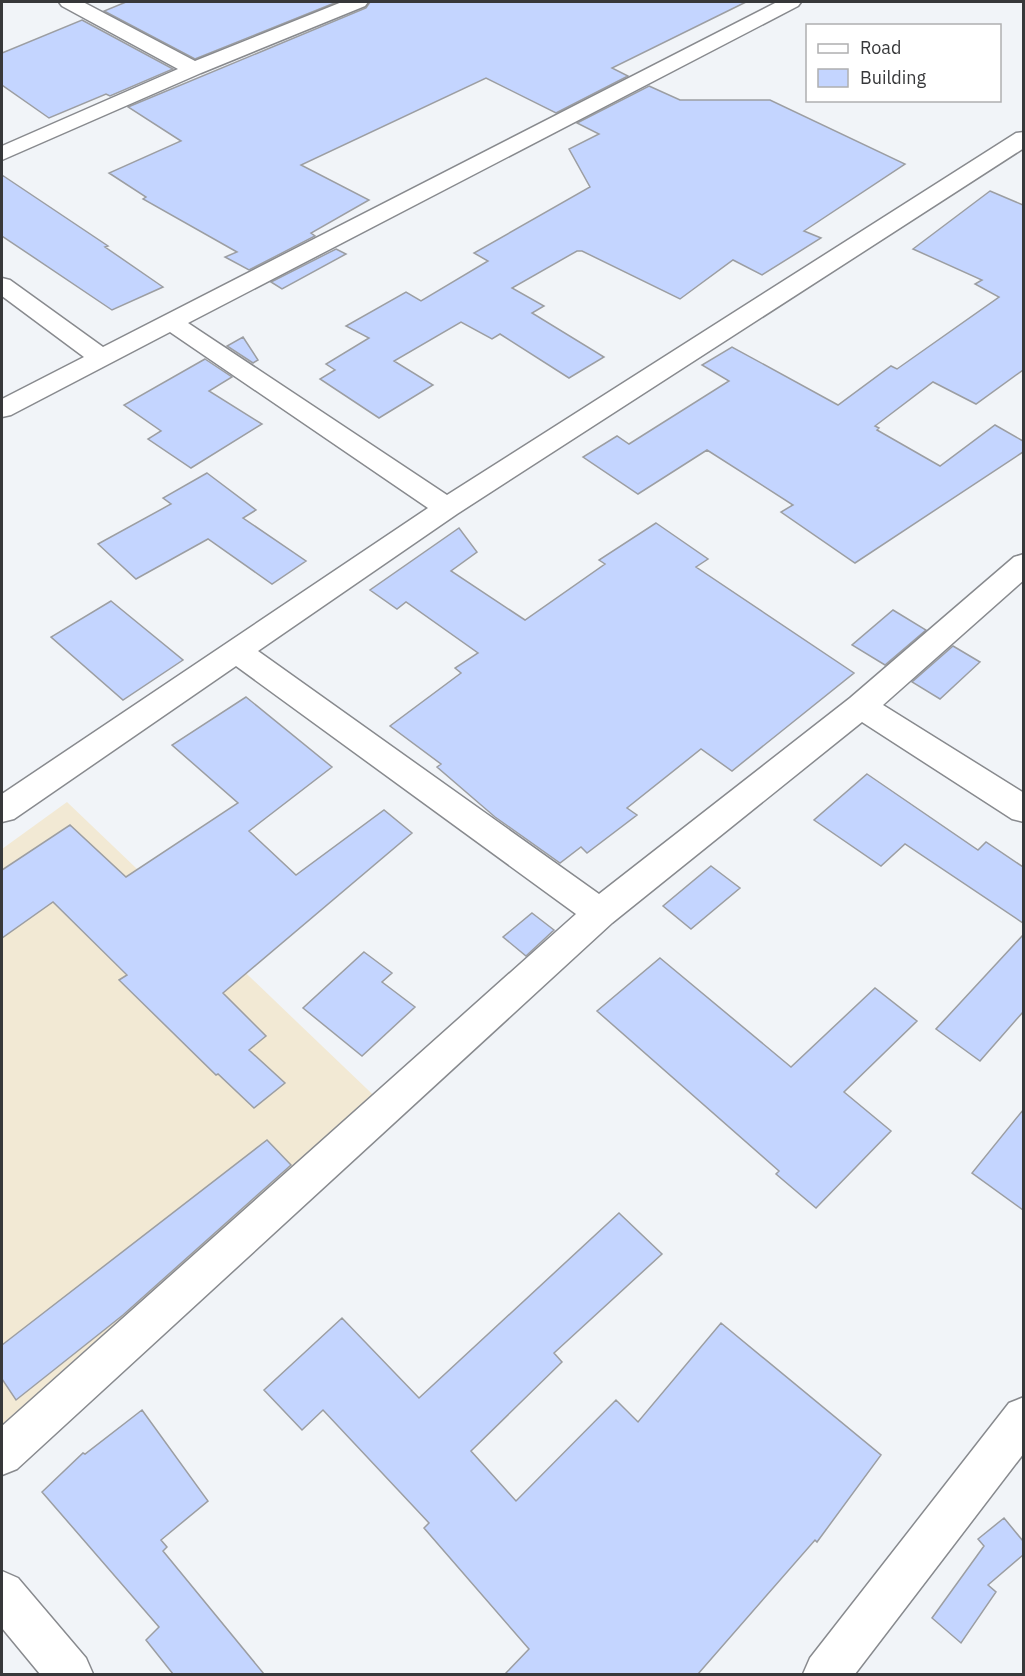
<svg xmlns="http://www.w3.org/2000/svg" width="1025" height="1676" viewBox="0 0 1025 1676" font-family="'IBM Plex Sans',sans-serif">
	<rect width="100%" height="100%" fill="#f1f4f8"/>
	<!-- education -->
	<path fill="#f2e9d4" d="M67 802 389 1110 2 1454V849Z"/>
	<!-- building -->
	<path fill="#c4d5ff" stroke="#9c9ea2" stroke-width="1.5" d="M126 2H337L195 59 104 11Z
		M370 2H746L612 68 628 76 556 113 486 78 301 165 369 200 311 233 315 236 249 270 225 257 237 252 143 199 146 197 109 173 181 141 128 107 366 8Z
		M82 20 173 69 110 96 106 94 49 118 2 85V53Z
		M649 86 680 100H770L905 164 804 231 821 238 762 275 733 260 680 299 582 251H577L512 288 544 306 532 313 604 357 569 378 500 334 492 339 461 322 394 361 433 385 379 418 320 379 335 370 326 364 369 338 346 326 406 292 421 301 488 261 474 253 590 187 569 149 599 134 577 123Z
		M2 175 108 246 105 247 163 287 112 310 2 236Z
		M990 191 1023 205V370L976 404 933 382 875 426 879 428 877 430 940 466 995 425 1023 441V452L855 563 781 512 793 505 707 450 638 494 583 457 617 436 629 444 729 381 702 365 732 347 838 405 891 366 897 369 999 297 975 284 982 280 913 249Z
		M336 249 346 254 282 289 271 282Z
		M243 337 258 360 253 363 227 346Z
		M205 359 232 377 209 391 262 424 191 468 148 439 161 431 124 405Z
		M207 473 256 510 243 518 306 561 272 584 208 539 136 579 98 544 171 504 163 498Z
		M656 523 708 559 696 567 854 673 732 771 701 749 627 808 637 815 587 853 581 847 560 863 495 817 437 767 441 764 390 726 461 673 455 668 478 653 406 602 397 609 370 590 459 528 477 552 451 571 525 620 605 564 599 560Z
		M111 601 183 660 123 700 51 637Z
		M893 610 926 630 885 665 852 645Z
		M953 646 980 662 940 699 912 682Z
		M246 697 332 767 249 831 296 875 384 810 412 833 223 993 266 1036 249 1050 285 1083 254 1108 218 1074 216 1075 119 980 127 975 53 902 2 938V870L70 825 126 877 238 803 172 745Z
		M867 774 978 850 986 842 1023 867V923L905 844 881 866 814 820Z
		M711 866 740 888 691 929 663 906Z
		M532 913 554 930 526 956 503 937Z
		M1023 935V1012L980 1061 936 1029Z
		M364 952 392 973 382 982 415 1007 362 1056 303 1008Z
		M660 958 791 1067 875 988 917 1021 844 1092 891 1131 816 1208 776 1174 779 1171 597 1011Z
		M1023 1110V1210L972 1173Z
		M267 1140 291 1165 123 1315 16 1400 2 1379V1345Z
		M619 1213 662 1254 554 1353 562 1362 471 1451 516 1501 616 1400 638 1422 721 1323 881 1455 817 1542 815 1540 698 1674H505L529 1649 424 1528 429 1523 323 1410 302 1430 264 1390 342 1318 419 1398Z
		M142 1410 208 1501 161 1540 167 1547 163 1551 264 1674H173L146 1640 159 1627 42 1492 83 1453 85 1454Z
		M1004 1518 1023 1541V1555L988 1585 996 1592 961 1643 932 1618 984 1546 978 1539Z"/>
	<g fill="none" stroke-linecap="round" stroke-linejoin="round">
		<!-- minor casing -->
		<g stroke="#888a8e" stroke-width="3">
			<path id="minor" d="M59 2H83L195 61 342 2H368L365 6 201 73 2 160V146L178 69 62 6Z
				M777 2H801L798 6 188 323 447 495 1016 133 1024 132V148L457 514 258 651 599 894 850 698 1014 557 1024 554V580L883 705 1024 793V822L1012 819 862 722 612 923 17 1469 2 1475V1426L576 914 236 666 14 819 2 822V794L428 508 170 332 11 415 2 417V399L84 357 2 296V278L10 280 103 347Z
				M1024 1397V1453L855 1674H803L810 1658 1009 1403Z
				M2 1571 18 1578 86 1658 93 1674H40L2 1628Z"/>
		</g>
		<!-- minor -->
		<use href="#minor" fill="#fff" fill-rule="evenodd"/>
	</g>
	<!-- border -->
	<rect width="1025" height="1676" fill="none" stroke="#37383a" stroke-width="6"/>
	<!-- legend -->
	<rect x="806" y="24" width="195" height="78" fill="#ffffff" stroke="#afafb0" stroke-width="1.5"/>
	<rect x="818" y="44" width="30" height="9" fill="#ffffff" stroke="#afafb0" stroke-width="1.5"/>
	<text x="860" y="54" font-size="18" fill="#37383a">Road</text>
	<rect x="818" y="69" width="30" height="18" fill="#c4d5ff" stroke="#afafb0" stroke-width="1.5"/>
	<text x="860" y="84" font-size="18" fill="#37383a">Building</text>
</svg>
